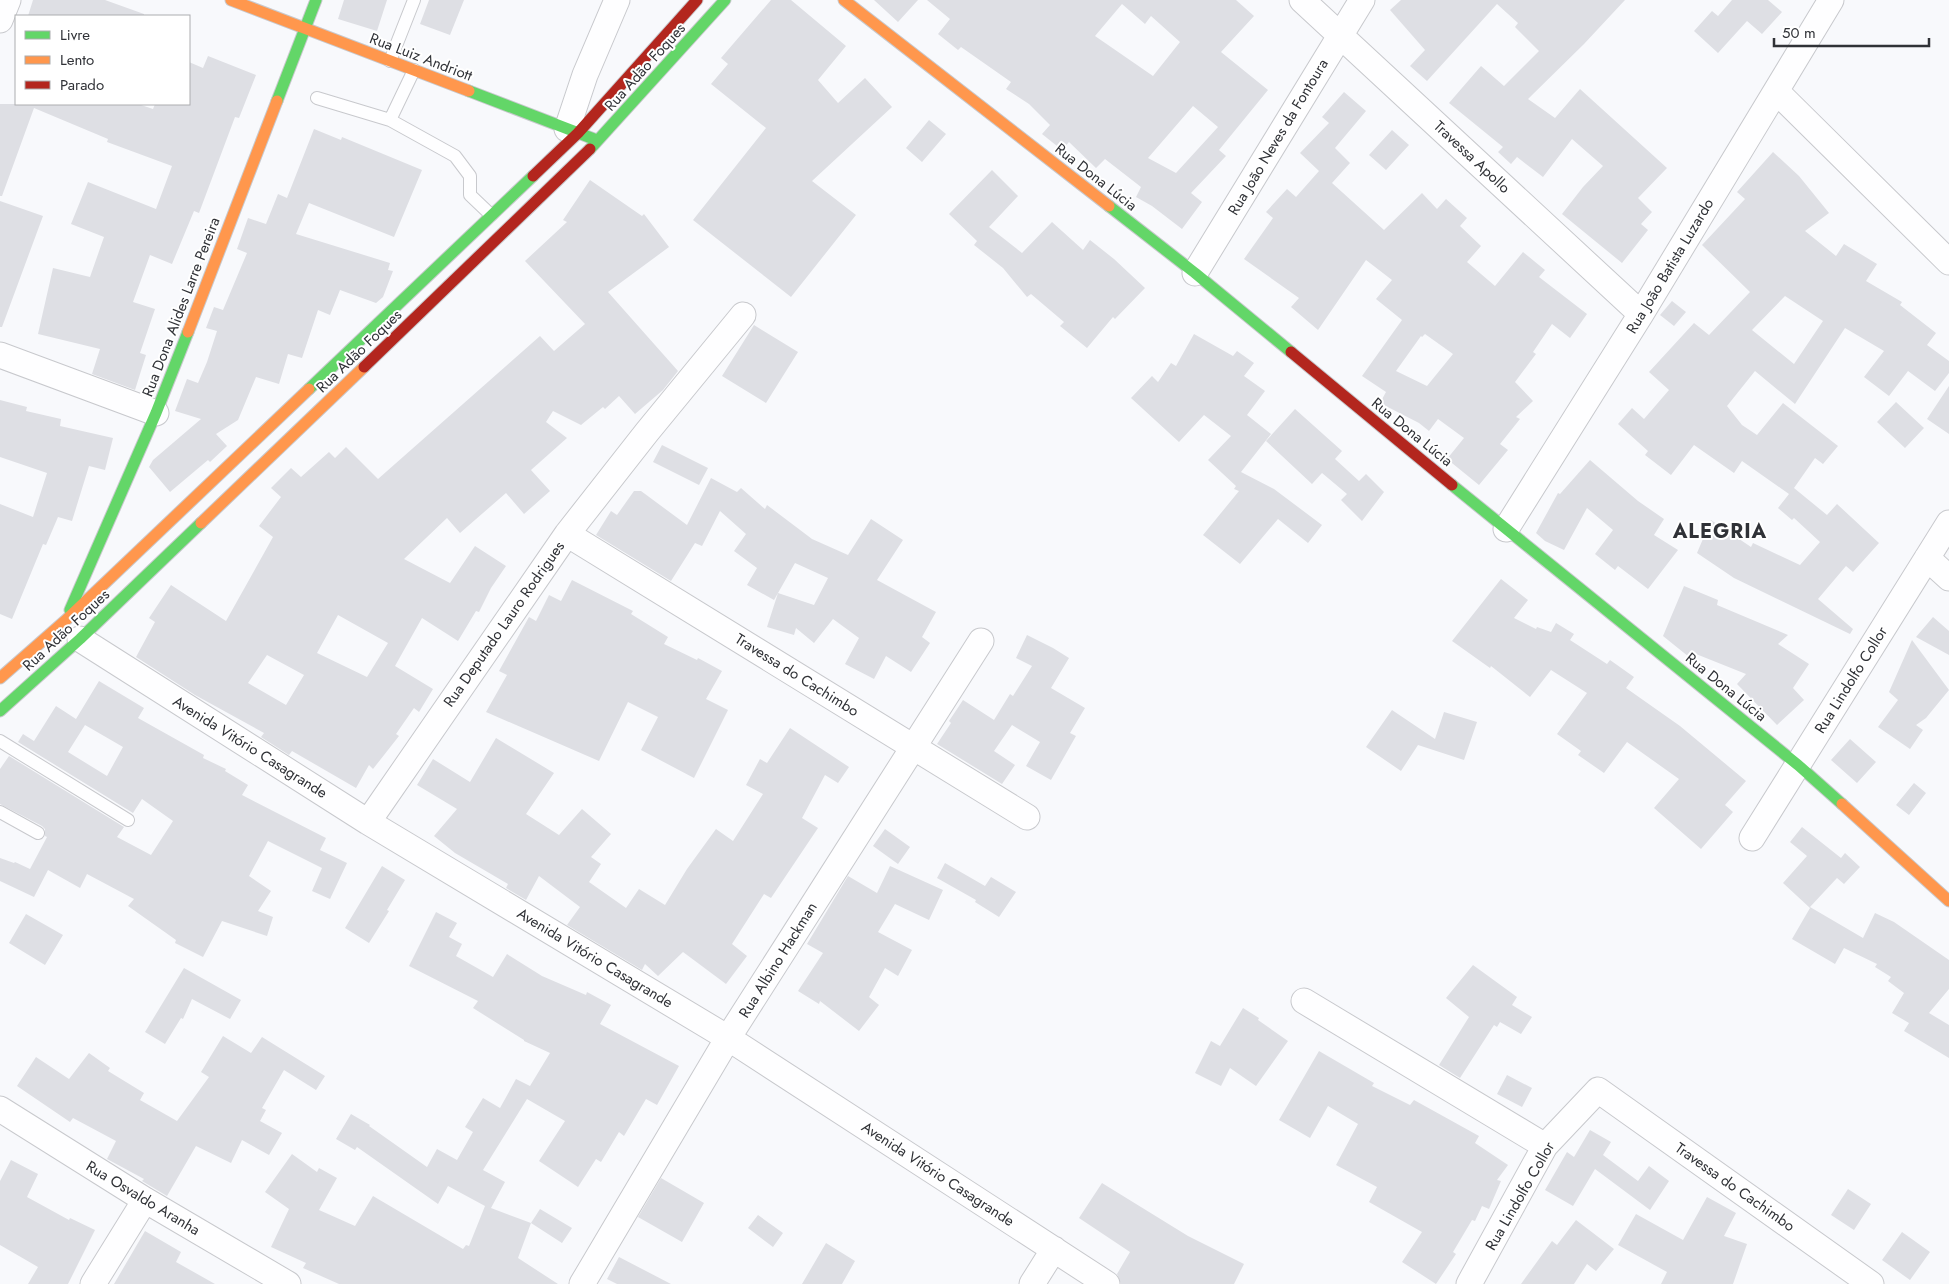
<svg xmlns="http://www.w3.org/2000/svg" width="1949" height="1284" viewBox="0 0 1949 1284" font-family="Jost,sans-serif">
	<rect width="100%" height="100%" fill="#f8f9fc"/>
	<!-- building -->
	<path fill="#dedfe4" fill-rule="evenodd" d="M33 0H105L144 14V16H28Z
		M344 0H387L377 31 338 19Z
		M429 0H464L450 35 420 24Z
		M771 0H791L846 46 818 80 838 103 865 78 892 107 812 181 856 215 791 297 693 220 766 128 711 84 728 64 721 58Z
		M874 0H918L898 22Z
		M927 0H1236L1254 16 1221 52 1268 90 1219 150 1226 156 1191 193 1202 202 1182 229 1152 206 1136 197 1141 187 1105 159 1096 168 1069 142 1062 150 1042 134 1050 125 1029 104 1006 89 1011 82 961 47 958 50 938 34 950 19ZM1122 4 1145 24 1151 16 1180 42 1153 76 1095 36ZM1193 106 1218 127 1176 173 1148 158Z
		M1401 0H1625L1584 44 1528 99 1555 118 1580 89 1667 168 1638 198 1652 212 1641 224 1648 230 1622 263 1562 214 1583 187 1603 166 1572 139 1543 177 1517 157 1511 164 1498 152 1503 147 1449 103 1481 66 1504 86 1539 51 1515 27 1518 23 1497 4 1427 81 1410 66 1425 50 1390 10Z
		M1732 0H1768L1782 12 1762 34 1747 21 1718 53 1694 31 1712 11 1718 16Z
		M208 56 256 75 239 118 235 117 199 213 194 211 172 264 150 255 133 302 155 309 140 353 146 355 135 390 92 374 100 349 38 334 53 268 90 277 104 237 71 224 88 182 156 209 172 166 107 142 108 139 34 108 2 196H0V104H138L153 109 155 104H189V62L203 68Z
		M1344 92 1366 111 1335 148 1350 163 1332 183 1384 230 1422 193 1437 209 1446 199 1467 218 1460 226 1481 246 1467 262 1495 286 1523 252 1545 270 1539 277 1587 314 1570 338 1552 324 1533 352 1536 354 1515 382 1533 401 1516 417 1520 419 1500 444 1508 450 1479 485 1447 459 1464 438 1438 419 1429 431 1419 423 1380 403 1386 392 1362 376 1402 320 1376 299 1392 280 1366 260 1318 330 1291 307 1299 298 1244 259 1273 218 1266 212 1287 189 1296 197 1319 171 1300 153 1329 123 1322 117ZM1425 334 1453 354 1427 386 1396 371 1421 336 1422 337Z
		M929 120 946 134 922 162 906 148Z
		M314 129 341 140 342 137 422 170 394 237 309 203 296 234 390 263 388 270 393 271 383 297 376 303 340 290 330 315 318 310 302 358 288 354 279 384 256 377 238 420 216 434 227 446 210 462 208 460 170 492 149 467 153 460 201 419 175 411 187 379 198 383 207 362 217 331 206 328 214 307 223 310 247 253 237 249 248 218 266 224 278 194 287 198Z
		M1392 130 1409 145 1386 170 1369 155Z
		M1773 152 1799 176 1829 213 1805 231 1836 256 1844 244 1877 264 1866 281 1902 302 1900 305 1936 333 1927 345 1949 361V373L1935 391 1908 371 1889 396 1864 377 1884 351 1845 328 1795 404 1755 371 1727 406 1742 425 1757 435 1783 403 1838 446 1823 464 1815 458 1794 488 1827 515 1837 504 1879 543 1853 572 1846 566 1818 599 1853 629 1850 634 1734 578 1697 553 1711 520 1751 547 1753 543 1800 565 1820 542 1794 518 1792 520 1778 508 1789 494 1742 461 1734 473 1694 445 1671 475 1645 455 1648 451 1618 424 1632 408 1644 419 1669 390 1649 372 1694 323 1709 335 1750 292 1702 245 1745 199 1737 192ZM1785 296 1823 321 1794 364 1752 330Z
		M992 170 1018 196 989 227 1022 253 1052 222 1083 250 1090 240 1114 259 1145 288 1115 319 1113 317 1087 348 1060 326 1064 322 1031 294 1027 297 1003 268 974 245 977 241 949 214Z
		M590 180 642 216 644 214 669 247 608 292 678 371 663 390 635 414 619 396 605 409 603 407 581 425 553 411 546 422 567 438 531 470 550 491 524 514 506 493 460 533 447 518 404 559 450 583 475 546 506 566 491 588 479 612 476 611 458 641 422 618 395 666 433 689 419 712 414 708 396 734 399 736 373 769 369 765 356 788 292 751 289 755 261 737 264 733 195 695 136 657 155 622 149 618 171 585 226 621 273 537 259 526 281 497 271 488 291 468 301 477 329 452 335 458 346 447 378 479 540 336 554 351 585 324 525 261 567 222 563 220ZM338 615 388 643 367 677 317 653ZM267 655 304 675 286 705 248 683Z
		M0 201 43 216 2 327H0Z
		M1672 301 1686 312 1674 326 1660 315Z
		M754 325 798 352 766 403 722 376Z
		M1194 334 1233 356 1237 351 1254 363 1244 376 1265 391 1247 415 1271 434 1241 472 1274 489 1322 525 1308 543 1278 519 1240 564 1203 535 1239 491 1234 489 1236 486 1208 460 1231 436 1204 415 1179 442 1131 398 1152 376 1158 382 1171 363 1176 366Z
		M1949 386V434L1927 419Z
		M0 400 27 407 26 411 61 419 60 426 113 438 105 470 89 466 72 521 58 517 46 545 43 544 12 619 0 614V504L33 517 47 473 0 457Z
		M1896 402 1924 428 1905 448 1877 422Z
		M1295 409 1342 451 1335 459 1359 481 1366 474 1384 492 1362 521 1341 500 1347 494 1322 473 1312 484 1266 441Z
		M662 445 708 468 699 485 653 462Z
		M1590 460 1638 501 1664 519 1654 535 1678 550 1648 589 1618 566 1615 570 1595 554 1613 530 1587 508 1564 550 1545 541 1536 533 1558 493 1560 494Z
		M711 478 737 492 741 488 765 509 767 505 812 539 848 555 871 519 903 540 877 580 936 612 922 637 930 643 911 672 886 656 874 679 845 664 859 638 833 619 814 643 796 628 794 635 767 627 778 593 774 600 747 585 757 568 734 551 746 534 720 511 702 546 695 543 671 581 596 535 611 511 617 515 634 491H641L687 525ZM795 563 828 578 814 605 778 593Z
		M1501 579 1528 600 1514 618 1536 629 1537 627 1551 632 1556 623 1574 634 1570 640 1607 664 1610 660 1634 677 1626 688 1680 726 1746 781 1725 805 1733 812 1701 849 1654 808 1679 779 1627 742 1604 773 1578 755 1581 751 1557 734 1587 693 1551 670 1530 697 1491 666 1490 668 1452 641Z
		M572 580 633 611 631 614 668 637 664 644 697 660 698 658 722 671 706 699 728 710 694 778 641 750 658 717 628 702 599 761 486 712 507 675 499 671 529 617 536 621 549 595 561 601Z
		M1684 586 1718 600 1717 605 1788 635 1778 644 1809 664 1793 688 1804 700 1777 725 1737 684 1746 674 1696 654 1694 661 1663 636Z
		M1933 617 1949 631V655L1916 637Z
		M1027 635 1053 648 1069 658 1051 688 1085 708 1070 733 1076 736 1051 780 1026 766 1040 742 1012 725 994 751 1015 765 1002 784 937 744 951 723 949 721 963 700 994 720 1010 694 1013 696 1032 666 1016 658Z
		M1912 640 1949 690 1926 718 1916 725 1923 730 1910 749 1878 727 1898 700 1889 692Z
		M99 681 144 708 138 718 204 755 203 758 226 769 225 771 248 785 242 795 326 838 320 850 347 863 330 899 312 891 322 868 268 841 249 876 271 891 258 911 273 917 267 936 222 921 203 957 175 943 176 940 128 906 134 899 87 874 80 888 48 870 34 897 0 881V858L14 863 15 862 30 869 47 837 45 836V829L42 826 0 804V769L9 756 124 827 117 837 151 855 173 821 142 799 133 813 18 742 23 734 34 741 56 706 76 719ZM85 725 123 747 107 776 68 752Z
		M1392 710 1435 739 1444 712 1477 722 1464 760 1418 745 1401 771 1366 747Z
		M790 728 849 767 838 783 825 775 802 818 818 828 771 898 764 894 732 944 747 956 726 984 683 952 658 976 645 964 642 970 567 925 580 907 539 876 526 900 506 888 508 884 455 853 434 836 457 809 417 785 433 759 470 782 496 738 554 773 526 814 559 835 582 809 611 834 591 857 601 864 589 882 626 908 639 889 665 905 687 869 716 829 733 841 763 794 746 785 760 759 767 763Z
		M1850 739 1876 762 1857 783 1831 760Z
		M1914 783 1926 793 1909 815 1896 805Z
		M1802 827 1841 858 1845 853 1860 867 1844 884 1837 878 1810 907 1863 938 1875 913 1894 922 1949 960V989L1929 1013 1949 1025V1058L1904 1031 1909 1023 1892 1013 1904 993 1888 981 1891 977 1875 967 1877 964 1844 948 1835 964 1792 939 1810 908 1783 883 1807 856 1790 842Z
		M885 829 910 847 898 864 873 846Z
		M945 863 985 886 991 877 1016 892 999 917 975 902 976 900 937 878Z
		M382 866 405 880 387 910 389 911 369 943 345 928Z
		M890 866 943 890 929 920 895 904 878 932 912 950 898 976 885 968 869 997 879 1005 859 1031 820 1001 819 1004 798 991 823 953 807 944 848 876 877 893Z
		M436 912 457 923 449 937 462 944 456 956 493 977 507 954 542 976 586 995 587 992 611 1005 600 1024 679 1066 657 1105 646 1099 624 1136 619 1132 601 1162 596 1159 578 1187 539 1161 565 1121 527 1099 483 1170 505 1182 491 1208 531 1223 518 1258 558 1284H339L303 1268 306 1263 271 1247 289 1209 265 1192 292 1154 317 1172 319 1168 337 1178 319 1210 355 1226 373 1196 463 1249 466 1245 469 1246 485 1206 448 1186 438 1204 357 1147 355 1150 336 1139 351 1114 370 1125 369 1126 427 1167 437 1149 457 1160 473 1132 465 1127 483 1098 500 1108 516 1079 530 1086 550 1053 524 1041V1040L473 1008 478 1001 409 966Z
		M26 914 63 935 45 965 9 943Z
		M1473 965 1517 997 1512 1005 1532 1017 1521 1034 1500 1022 1497 1027 1494 1025 1460 1078 1439 1065 1469 1017 1446 998Z
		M184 968 241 1000 230 1019 192 999 183 1019 181 1018 165 1044 145 1032Z
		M1243 1008 1259 1018 1258 1020 1288 1041 1256 1086 1230 1068 1221 1086 1195 1073 1211 1041 1220 1046Z
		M223 1036 251 1053 262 1037 325 1076 316 1090 284 1070 262 1108 266 1110 260 1121 282 1133 269 1155 242 1140 231 1163 196 1146 167 1196 142 1181 144 1179 107 1159 116 1141 73 1118 70 1122 17 1086 36 1057 69 1079 89 1053 110 1068 108 1071 144 1093 140 1100 177 1121 209 1077 201 1072Z
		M1319 1051 1374 1083 1372 1086 1410 1105 1414 1100 1479 1136 1475 1143 1508 1165 1497 1180 1501 1181 1489 1209 1482 1206 1475 1221 1472 1220 1453 1252 1456 1254 1436 1284 1402 1262 1422 1232 1369 1202 1377 1187 1336 1165 1358 1124 1328 1106 1310 1138 1279 1120Z
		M1507 1075 1532 1088 1522 1107 1497 1094Z
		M1590 1130 1611 1142 1603 1155 1638 1181 1649 1166 1669 1181 1650 1210 1595 1169 1573 1206 1545 1190 1567 1152 1574 1157Z
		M11 1160 38 1174 27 1197 69 1220 70 1218 95 1230 68 1284H28L38 1267 0 1245V1181Z
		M661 1178 704 1203 682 1242 638 1217Z
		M1102 1183 1188 1236 1244 1264 1234 1284H1121L1117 1274 1130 1252 1079 1218Z
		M1848 1189 1871 1204 1854 1230 1831 1215Z
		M1707 1197 1736 1213 1724 1236 1747 1244 1733 1284H1661L1667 1272 1618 1245 1636 1214 1683 1240Z
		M540 1209 572 1228 562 1243 531 1223Z
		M758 1215 783 1233 773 1247 748 1228Z
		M1576 1220 1614 1249 1596 1271 1587 1264 1574 1284H1521L1552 1241 1557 1245Z
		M145 1231 181 1252 176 1262 215 1284H114Z
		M1902 1232 1930 1252 1910 1280 1882 1260Z
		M826 1243 855 1261 842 1284H802Z
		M619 1257 671 1284H617L607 1279Z"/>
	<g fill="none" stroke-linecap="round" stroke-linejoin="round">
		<!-- lane casing -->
		<g stroke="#c8c9cd" stroke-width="14">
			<path id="lane" d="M390 61 414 0
				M317 98 390 120 455 156 470 176V195L491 215
				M390 120 414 70
				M0 741 128 820
				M0 812 38 833"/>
		</g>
		<!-- street casing -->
		<g stroke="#c8c9cd" stroke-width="27">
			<path id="street" d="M1302 0 1641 314
				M0 20 8 0
				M1776 91 1949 262
				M567 129 585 75 617 0
				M1195 273 1362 0
				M0 355 156 413
				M1506 529 1641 314 1831 0
				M567 534 1027 817
				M1927 558 1949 578
				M80 639 368 822 728 1038 1107 1284
				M368 822 567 534 647 432 743 315
				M1752 838 1949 523
				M1304 1001 1545 1146
				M0 1109 145 1200 288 1284
				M93 1284 145 1200
				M582 1284 728 1038 981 641
				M1032 1284 1054 1249
				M1469 1284 1545 1146 1598 1090 1871 1284"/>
		</g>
		<!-- fast casing -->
		<g stroke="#c8c9cd" stroke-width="13">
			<path id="fast" d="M469 91 594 139
				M277 101 316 0
				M590 149 725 0
				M1109 206 1195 273 1291 352
				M309 389 533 176
				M1452 485 1798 765 1842 804
				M70 610 156 413 188 332
				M0 711 80 639 201 523"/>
		</g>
		<!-- slow casing -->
		<g stroke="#c8c9cd" stroke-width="13">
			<path id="slow" d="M231 0 469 91
				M844 0 1109 206
				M188 332 277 101
				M201 523 364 367
				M0 678 65 621 309 389
				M1842 804 1949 901"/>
		</g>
		<!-- jam casing -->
		<g stroke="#c8c9cd" stroke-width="13">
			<path id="jam" d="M533 176 578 133 697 0
				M1291 352 1452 485
				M364 367 590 149"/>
		</g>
		<!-- lane -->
		<use href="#lane" stroke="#fefeff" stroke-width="12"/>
		<!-- street -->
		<use href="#street" stroke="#fefeff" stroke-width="25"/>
		<!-- fast -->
		<use href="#fast" stroke="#63d668" stroke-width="11"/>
		<!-- slow -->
		<use href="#slow" stroke="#ff974d" stroke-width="11"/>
		<!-- jam -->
		<use href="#jam" stroke="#b3261e" stroke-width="11"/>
	</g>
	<g text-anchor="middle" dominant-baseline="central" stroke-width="4" stroke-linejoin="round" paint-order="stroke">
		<!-- street labels -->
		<g font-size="15" fill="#303237" stroke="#fff">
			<text transform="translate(421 57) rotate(21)">Rua Luiz Andriott</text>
			<text transform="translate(645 67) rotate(-48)">Rua Adão Foques</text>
			<text transform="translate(1278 137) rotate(-59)">Rua João Neves da Fontoura</text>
			<text transform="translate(1472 157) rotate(43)">Travessa Apollo</text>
			<text transform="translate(1096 177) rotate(38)">Rua Dona Lúcia</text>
			<text transform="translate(1670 266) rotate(-59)">Rua João Batista Luzardo</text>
			<text transform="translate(181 307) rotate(-69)">Rua Dona Alides Larre Pereira</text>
			<text transform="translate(359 351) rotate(-44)">Rua Adão Foques</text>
			<text transform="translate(1412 432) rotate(39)">Rua Dona Lúcia</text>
			<text transform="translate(504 624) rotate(-55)">Rua Deputado Lauro Rodrigues</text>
			<text transform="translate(66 630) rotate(-43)">Rua Adão Foques</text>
			<text transform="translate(797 675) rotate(32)">Travessa do Cachimbo</text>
			<text transform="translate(1851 680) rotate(-58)">Rua Lindolfo Collor</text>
			<text transform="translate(1726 687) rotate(39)">Rua Dona Lúcia</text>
			<text transform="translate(250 747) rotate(32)">Avenida Vitório Casagrande</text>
			<text transform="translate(595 958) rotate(31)">Avenida Vitório Casagrande</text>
			<text transform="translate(778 960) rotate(-58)">Rua Albino Hackman</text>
			<text transform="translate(938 1174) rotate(33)">Avenida Vitório Casagrande</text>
			<text transform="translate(1735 1187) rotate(35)">Travessa do Cachimbo</text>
			<text transform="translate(1520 1196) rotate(-60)">Rua Lindolfo Collor</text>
			<text transform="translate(143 1198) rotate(31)">Rua Osvaldo Aranha</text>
		</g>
		<!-- district labels -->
		<g font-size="20" font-weight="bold" letter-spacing="1" fill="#303237" stroke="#fff">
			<text x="1720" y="531">ALEGRIA</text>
		</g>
	</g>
	<!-- legend -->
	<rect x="15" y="15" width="175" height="90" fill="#ffffff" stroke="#acadaf"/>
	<rect x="25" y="31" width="25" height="8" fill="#63d668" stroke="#acadaf"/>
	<text x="60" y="40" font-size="15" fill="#303237">Livre</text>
	<rect x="25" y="56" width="25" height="8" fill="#ff974d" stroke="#acadaf"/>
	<text x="60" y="65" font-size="15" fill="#303237">Lento</text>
	<rect x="25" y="81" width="25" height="8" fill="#b3261e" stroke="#acadaf"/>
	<text x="60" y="90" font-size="15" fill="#303237">Parado</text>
	<!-- scale -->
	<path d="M1774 38v8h155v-8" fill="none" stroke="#303237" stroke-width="2.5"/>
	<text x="1782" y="38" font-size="15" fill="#303237" stroke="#ffffff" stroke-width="4" paint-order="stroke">50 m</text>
</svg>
